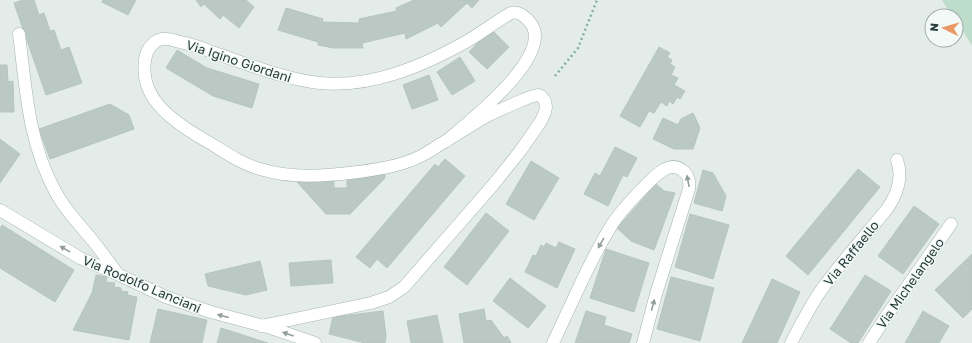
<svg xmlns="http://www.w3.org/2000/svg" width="972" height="343" viewBox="0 0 972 343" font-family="'Golos Text',sans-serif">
	<rect width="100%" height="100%" fill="#e3ece9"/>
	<!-- green -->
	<path fill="#bddcca" d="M942 0H972V45L956 21V16H952Z"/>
	<!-- building -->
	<path fill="#bbc9c5" stroke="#b6c5c1" d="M23 0H34L39 15 44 13 50 31 54 30 61 50 69 47 82 83 46 95 14 3Z
		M103 0H136L128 15 102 2Z
		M196 0H246L254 7 239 28 223 15 220 19 204 4 201 7Z
		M414 0H479L472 8 467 3 441 27 438 23 406 39 405 33 362 43 363 48H333L318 45V42L278 30 286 8 323 19 322 22 359 23V19L397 11 396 8Z
		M491 29 509 47 487 69 469 52Z
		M659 47 670 53 667 57 672 60 670 64 675 67 671 75 678 78 674 85 685 91 680 99 677 97 673 104 669 101 667 106 661 102 654 113 649 111 640 127 620 116Z
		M177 50 207 68 259 84 252 108 213 96 166 68Z
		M460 57 475 81 452 95 437 72Z
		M0 65H7L8 82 13 81 14 112H0Z
		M429 75 438 100 412 109 403 85Z
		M110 104 129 115 134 129 50 159 39 129Z
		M693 113 700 128 693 149H674L653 139 663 118 678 125 681 119Z
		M0 139 20 154 0 183Z
		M615 147 637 158 627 177 623 175 608 206 584 194 595 173 600 176Z
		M445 159 465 176 387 268 377 259 370 268 356 257 435 164 438 167Z
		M531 161 559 178 534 220 506 204Z
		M858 169 880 187 808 275 786 256Z
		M703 170 713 173 726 196 722 211 694 203Z
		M385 174V178L350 214H326L297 182V178L334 176V188H347V176Z
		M656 184 664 191 675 193 654 250 631 241 617 228Z
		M914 206 939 224 903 274 878 256Z
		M486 213 509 231 467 285 444 267Z
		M690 214 729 225 713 279 675 267Z
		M2 225 74 270 55 302 0 268V229Z
		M559 242 575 249 557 288 525 272 533 255 536 256 541 245 544 247 546 243 556 248Z
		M606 249 649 263 634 312 590 298Z
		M972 254V309L963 318 935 290Z
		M331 260 333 283 291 286 289 263Z
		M260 261 267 290 246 295 208 286 205 274Z
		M96 275 107 277 106 282 115 283 114 287 121 288V291L128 292 127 295 137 297 129 340 73 330 92 293Z
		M865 275 891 291 858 343H851L830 329Z
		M671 277 714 288 700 341 657 329Z
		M510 278 546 306 528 328 493 301Z
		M772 279 800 292 777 343H742Z
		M158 309 207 320 202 343H150Z
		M484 309 486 321 491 320 504 338 507 336 511 342 510 343H464L459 314Z
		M383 311 386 336 385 343H365L329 334 333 317Z
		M586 311 606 317 604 325 632 334 629 343H575Z
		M923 311 949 326 939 343H905Z
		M437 315 443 343H411L407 321Z
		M221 328 268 343H217Z"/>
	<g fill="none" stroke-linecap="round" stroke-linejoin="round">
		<!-- street casing -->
		<g stroke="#a6b4b1" stroke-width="13">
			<path id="street" d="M19 34C26 90 28 142 56 193 66 211 80 225 93 241 101 251 109 262 117 273
				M0 210 80 258 117 274 166 297 211 312 271 328 315 343
				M261 326 371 303 389 297 404 287 493 185 521 150 541 121 545 112 546 107 545 101 541 96 538 95 530 97C516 103 501 109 487 116 471 125 455 136 439 145 433 149 427 153 421 156 401 166 380 169 358 172 326 176 292 179 260 169 242 164 226 153 210 143 190 132 158 112 149 90 143 77 141 52 155 42 158 40 163 38 167 39 171 39 176 41 180 42 191 44 202 48 212 52 247 64 284 79 320 83 371 88 420 67 464 43 480 34 495 22 511 13 519 11 524 16 529 21 559 53 466 124 445 142
				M553 343C562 324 571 304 580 285 590 264 600 243 613 223 623 208 636 195 649 182 657 174 670 161 682 170 689 175 690 181 689 189L656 294 643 343
				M791 343C801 324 810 306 822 289 842 261 865 236 887 209 897 195 903 177 897 160
				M869 343 885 318 951 224"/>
		</g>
		<!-- path -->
		<path stroke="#85aea7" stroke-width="2.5" stroke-dasharray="2 3" stroke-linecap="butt" d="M555 76 578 48 597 0"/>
		<!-- street -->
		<use href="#street" stroke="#fff" stroke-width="12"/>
	</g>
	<!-- one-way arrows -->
	<defs><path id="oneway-solid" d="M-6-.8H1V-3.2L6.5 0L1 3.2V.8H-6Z"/></defs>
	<g fill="#929e9c">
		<use href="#oneway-solid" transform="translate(688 181) rotate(-101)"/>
		<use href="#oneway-solid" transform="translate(601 243) rotate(120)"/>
		<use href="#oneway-solid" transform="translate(65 249) rotate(-149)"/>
		<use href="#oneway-solid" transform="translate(653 305) rotate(-75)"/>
		<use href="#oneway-solid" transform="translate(223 316) rotate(-165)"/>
		<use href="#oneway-solid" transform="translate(288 334) rotate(-161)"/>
	</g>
	<g text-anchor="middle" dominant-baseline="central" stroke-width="3" stroke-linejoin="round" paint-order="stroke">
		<!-- street labels -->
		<g font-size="13" fill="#243c39" stroke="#f3f9f7">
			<text transform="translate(239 61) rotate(18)">Via Igino Giordani</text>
			<text transform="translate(851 253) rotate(-51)">Via Raffaello</text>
			<text transform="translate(910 283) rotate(-55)">Via Michelangelo</text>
			<text transform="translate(142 284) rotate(23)">Via Rodolfo Lanciani</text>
		</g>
	</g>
	<!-- north arrow -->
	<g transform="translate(944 28) rotate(275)"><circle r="19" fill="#f3f9f7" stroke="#a0adab"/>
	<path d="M0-3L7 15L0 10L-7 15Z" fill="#ea9763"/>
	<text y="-6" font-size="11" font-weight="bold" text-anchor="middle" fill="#243c39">N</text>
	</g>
</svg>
